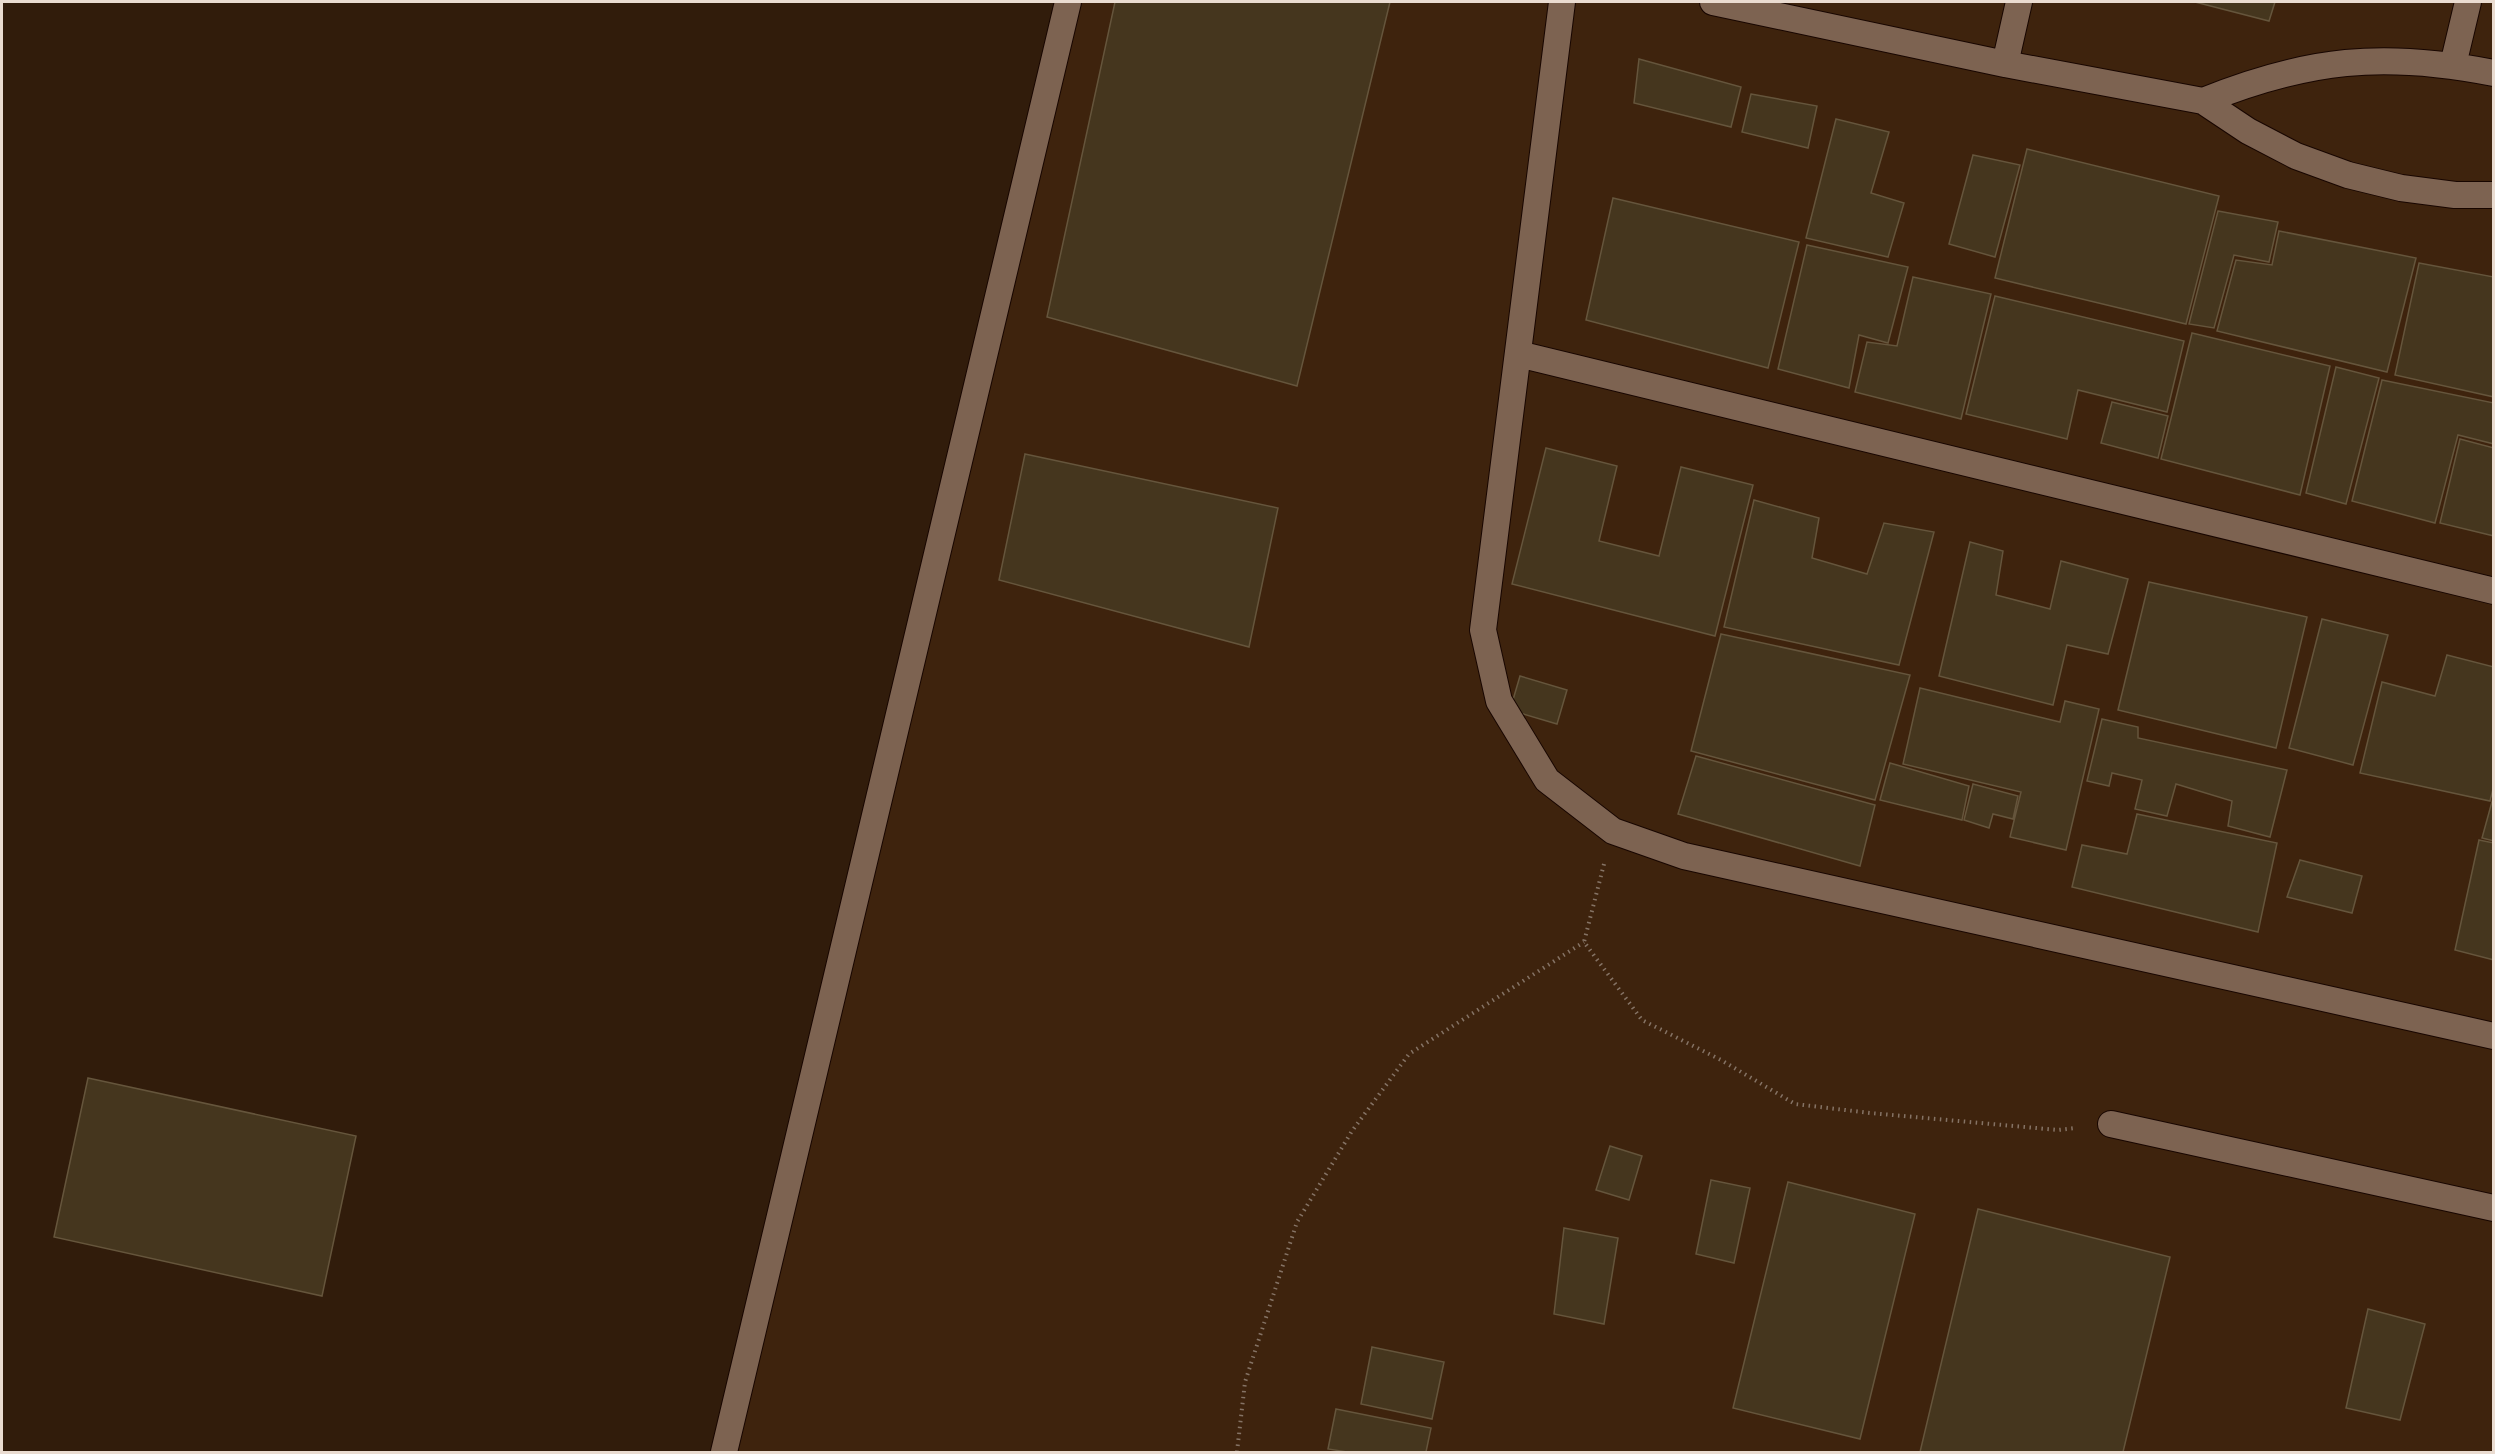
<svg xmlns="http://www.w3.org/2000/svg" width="2495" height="1454" viewBox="0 0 2495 1454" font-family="'Times New Roman',serif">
	<rect width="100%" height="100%" fill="#311c0b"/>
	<!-- built -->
	<path fill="#3e230d" d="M1069 2H2493V1452H724Z"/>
	<!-- building -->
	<path fill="#45361e" stroke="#65553c" stroke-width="1.5" d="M1115 2H1390L1297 386 1047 317Z
		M2195 2H2275L2269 21Z
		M1639 59 1741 87 1731 127 1634 103Z
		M1751 94 1817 106 1808 148 1742 132Z
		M1836 119 1889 132 1871 193 1904 203 1888 257 1806 238Z
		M2027 149 2219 196 2186 324 1995 278Z
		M1973 155 2020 165 1995 257 1949 244Z
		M1613 198 1799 242 1768 368 1586 320Z
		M2218 211 2278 222 2269 262 2234 255 2214 328 2189 324Z
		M2279 231 2416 258 2387 372 2217 331 2236 260 2272 265Z
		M1807 245 1908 267 1888 343 1859 335 1849 388 1778 369Z
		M2419 263 2494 277V397L2395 375Z
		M1913 277 1991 294 1961 419 1855 392 1867 342 1897 346Z
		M1995 296 2184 341 2167 412 2078 390 2067 439 1966 414Z
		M2192 333 2330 366 2300 495 2161 459Z
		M2336 367 2379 378 2346 504 2306 493Z
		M2382 380 2494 403V444L2458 435 2435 523 2352 501Z
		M2112 402 2168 416 2158 458 2101 443Z
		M2460 439 2494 448V536L2440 523Z
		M1546 448 1617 466 1599 541 1659 556 1681 467 1753 485 1715 636 1512 584Z
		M1025 454 1278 508 1249 647 999 580Z
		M1754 500 1819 518 1812 558 1867 574 1884 523 1934 532 1899 665 1724 627Z
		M1970 542 2003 551 1996 595 2050 609 2061 561 2128 579 2108 654 2067 645 2053 705 1939 676Z
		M2149 582 2307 617 2276 748 2118 710Z
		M2322 619 2388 635 2353 765 2289 748Z
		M1721 634 1910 675 1875 800 1691 751Z
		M2447 655 2494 667V785L2490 801 2360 773 2382 682 2435 696Z
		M1520 676 1567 690 1557 724 1510 710Z
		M1920 688 2060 722 2065 701 2099 709 2066 850 2010 837 2021 792 1903 764Z
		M2102 719 2138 727V738L2287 770 2270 837 2228 826 2232 801 2176 784 2167 816 2135 809 2142 780 2112 773 2109 786 2087 781Z
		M1696 756 1875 805 1860 866 1678 814Z
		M1890 763 1969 786 1962 820 1880 800Z
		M1973 784 2018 796 2013 819 1993 814 1989 828 1964 820Z
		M2493 798H2494V841L2482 838Z
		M2137 814 2277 843 2258 932 2072 887 2082 845 2127 854Z
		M2479 840 2494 843V960L2455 950Z
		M2300 860 2362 876 2352 913 2287 897Z
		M88 1078 356 1136 322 1296 54 1237Z
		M1610 1146 1642 1156 1629 1200 1596 1190Z
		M1711 1180 1750 1188 1734 1263 1696 1254Z
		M1788 1182 1915 1214 1860 1439 1733 1408Z
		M1978 1209 2170 1257 2123 1452H1920Z
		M1564 1228 1618 1238 1604 1324 1554 1314Z
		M2368 1309 2425 1324 2400 1420 2346 1408Z
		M1372 1347 1444 1362 1432 1419 1361 1404Z
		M1336 1409 1431 1428 1426 1452H1347L1328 1449Z"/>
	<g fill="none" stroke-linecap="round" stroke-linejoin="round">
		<!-- lane casing -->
		<g stroke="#180600" stroke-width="28">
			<path id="lane" d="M1562 2 1483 630 1499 701 1547 780 1613 831 1684 856 2494 1036
				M1713 2 2005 64 2203 101 2248 131 2296 156 2348 175 2401 188 2455 195H2494
				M2005 64 2019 2
				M2453 65 2468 2
				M2203 101C2307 59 2383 51 2494 73
				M1518 354 2494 591
				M2111 1124 2494 1208
				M724 1452 1068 2"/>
		</g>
		<!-- path -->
		<path stroke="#857365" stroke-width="4" stroke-dasharray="1.5 4.5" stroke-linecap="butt" d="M1604 864 1584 942 1642 1020 1721 1060 1795 1104 1870 1113 2058 1130 2076 1128
			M1237 1452 1245 1382 1297 1222 1352 1131 1409 1054 1584 942"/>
		<!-- lane -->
		<use href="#lane" stroke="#7d6351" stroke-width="26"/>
	</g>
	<!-- border -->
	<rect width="2495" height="1454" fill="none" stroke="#eadcd1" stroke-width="6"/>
</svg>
